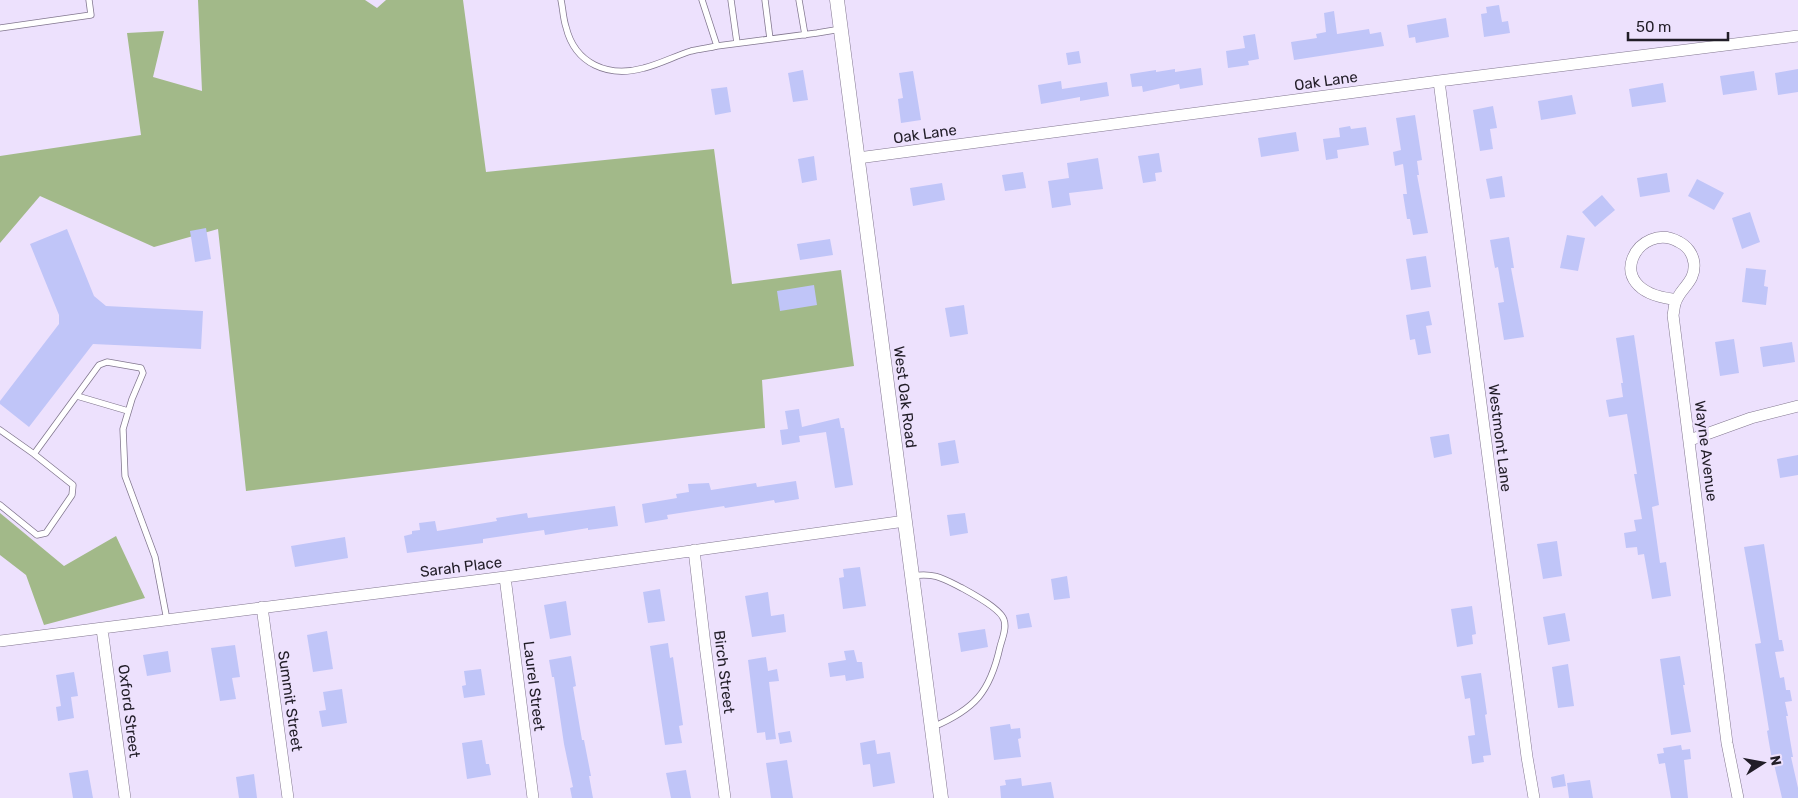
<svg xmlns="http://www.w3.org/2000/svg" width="1798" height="798" viewBox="0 0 1798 798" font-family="Rubik,sans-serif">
	<rect width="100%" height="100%" fill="#ede1fd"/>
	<!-- forest -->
	<path fill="#a2b989" d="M198 0H365L377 8 386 0H463L486 172 714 149 732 284 841 270 854 366 762 380 765 428 246 491 218 229 154 247 40 196 0 243V156L141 135 127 33 164 31 153 77 202 91Z
		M0 513 64 566 116 536 145 598 44 625 26 575 0 555Z"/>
	<!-- building -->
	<path fill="#c0c5f8" d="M1499 5 1502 22 1508 21 1510 33 1484 37 1481 14 1487 13 1486 7Z
		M1334 11 1337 34 1369 29 1370 34 1381 32 1384 46 1294 60 1291 42 1317 38 1316 34 1326 32 1324 13Z
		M1446 18 1449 37 1416 43 1415 37 1409 38 1407 25Z
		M1255 34 1259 59 1248 61 1249 65 1228 68 1226 51 1245 48 1243 36Z
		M1079 51 1081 63 1068 65 1066 53Z
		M1201 68 1203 85 1180 89 1179 84 1143 92 1142 86 1132 87 1130 74 1156 70V72L1175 69V72Z
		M1798 69V92L1778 95 1775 73Z
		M803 70 808 100 793 102 788 73Z
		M913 71 921 120 901 123 898 99 903 98 899 73Z
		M1754 71 1757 90 1723 95 1720 76Z
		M1061 81 1062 89 1107 82 1109 96 1080 101V97L1041 104 1038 85Z
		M1663 83 1666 102 1632 107 1629 89Z
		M727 87 731 112 715 115 711 89Z
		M1572 95 1576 114 1541 120 1538 101Z
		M1493 106 1497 128 1490 129 1493 149 1480 151 1473 110Z
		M1415 115 1422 160 1417 161 1419 175H1417L1428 233 1413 235 1410 219H1407L1403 194H1407L1403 164 1395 166 1393 152 1401 150 1396 118Z
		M1350 126 1351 129 1366 127 1369 145 1337 150 1338 158 1326 160 1323 139 1340 137 1339 128Z
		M1296 132 1299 151 1261 157 1258 138Z
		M1159 153 1162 172 1155 173 1156 181 1143 183 1138 156Z
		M814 156 817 180 802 183 798 159Z
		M1098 158 1103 189 1069 193 1071 205 1052 208 1048 181 1069 178 1067 163Z
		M1023 172 1026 188 1005 191 1002 175Z
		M1667 173 1670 192 1640 197 1637 178Z
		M1502 176 1505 197 1490 199 1486 179Z
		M1697 179 1724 193 1714 210 1688 196Z
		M942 183 945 200 913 206 910 188Z
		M1602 195 1615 210 1595 227 1582 212Z
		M1750 212 1760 242 1742 249 1732 218Z
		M206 228 211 259 195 262 190 231Z
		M67 229 94 296 106 306 203 311 201 349 93 344 29 427 0 404V401L59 324V315L30 244Z
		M1567 235 1585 238 1578 271 1560 268Z
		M1509 237 1514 268H1511L1524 337 1504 340 1498 303 1504 302 1498 267 1495 268 1490 240Z
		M830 239 833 255 800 260 797 244Z
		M1426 256 1431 287 1411 290 1406 259Z
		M1746 268 1766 270 1764 286 1768 287 1766 305 1742 302Z
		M814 285 817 305 780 311 777 291Z
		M964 305 968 334 950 337 945 308Z
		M1429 311 1432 325 1426 326 1431 353 1418 355 1415 339 1410 340 1406 315Z
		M1634 335 1659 505 1652 507 1660 563 1666 562 1671 596 1652 599 1644 554 1638 555 1637 547 1626 548 1624 533 1636 531 1634 520 1642 519 1634 474H1637L1627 414 1609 417 1606 400 1623 397 1621 383H1623L1616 338Z
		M1734 339 1739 373 1720 376 1715 342Z
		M1792 342 1795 362 1763 367 1760 347Z
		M799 409 802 427 839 418 841 428H844L853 485 835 488 826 432 799 436 800 442 782 445 780 430 788 429 785 411Z
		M1449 434 1452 454 1434 458 1430 437Z
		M955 440 959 463 941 466 938 443Z
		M1798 455V475L1780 478 1777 459Z
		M796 481 799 499 775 503 774 500 725 508 724 506 667 515 668 519 645 523 642 504 677 498 676 494 689 492 688 484 709 483 711 490 756 483 757 487Z
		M615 506 618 526 588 530V528L545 535 544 530 483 539V543L407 553 404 536 412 534V531L420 530 419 523 435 521 437 531 497 521 496 518 527 513 528 518Z
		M965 513 968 533 950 536 947 515Z
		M345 537 348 558 295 567 291 546Z
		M1557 541 1562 576 1543 579 1537 544Z
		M1764 544 1779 640H1782L1784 651 1775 652 1780 678 1784 677 1786 690H1790L1792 701 1785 702 1788 716H1786L1793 757H1791L1798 788V798H1782L1773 760H1772L1767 731 1769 730 1755 644 1761 643 1744 547Z
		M860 567 866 606 843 609 839 578 844 577 843 569Z
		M1067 576 1070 598 1054 600 1051 579Z
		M660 589 665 621 648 623 643 592Z
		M768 592 771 616 784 614 786 632 752 637 745 596Z
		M566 601 571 635 550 639 544 605Z
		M1472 606 1476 634 1472 635 1473 644 1457 647 1451 609Z
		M1029 613 1032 627 1018 629 1016 615Z
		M1565 613 1570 641 1548 645 1543 617Z
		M985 629 988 647 961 652 958 633Z
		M327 631 333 669 313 672 307 635Z
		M668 643 670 658 673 657 683 725 679 726 682 743 665 745 650 646Z
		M235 645 240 677 232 678 236 699 220 701 211 648Z
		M854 650 857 662H862L864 678 846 681 845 675 830 677 828 663 846 660 844 651Z
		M168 651 171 672 147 676 143 655Z
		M571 656 576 686 573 687 582 740H584L591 776H589L593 798H572L570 788 573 787 564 744 556 690 554 677H552L549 660Z
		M1680 656 1685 685H1683L1691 732 1671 735 1660 659Z
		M766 657 768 671 777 669 779 681 769 682 776 739 766 740 765 732 757 733 748 660Z
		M1568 664 1574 706 1558 708 1552 667Z
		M481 669 485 695 464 698 462 686 466 685 464 671Z
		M74 672 78 696 71 697 74 718 58 721 56 707 61 706 56 675Z
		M1481 673 1487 714 1485 715 1491 755 1483 756 1484 762 1472 764 1468 736 1475 735 1470 698 1465 699 1461 676Z
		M342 689 347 723 322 727 319 711 326 710 323 692Z
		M1010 724 1011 729 1020 728 1021 738 1018 739 1021 757 994 760 990 727Z
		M790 731 792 742 780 744 778 733Z
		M482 740 486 764H489L491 775 467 779 462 743Z
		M875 740 877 754 890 752 895 783 873 787 870 764 863 765 860 743Z
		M1681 745 1682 750 1690 749 1691 759 1684 760 1688 798H1671L1665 763 1659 764 1657 754 1664 753 1663 748Z
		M787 760 793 798H771L766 763Z
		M88 770 93 798H73L69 773Z
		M686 770 691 798H671L666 773Z
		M254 774 257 798H239L236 777Z
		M1564 774 1566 786 1553 788 1551 777Z
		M1021 778 1022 786 1051 782 1054 798H1001L1000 786 1006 785 1005 780Z
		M1590 780 1593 798H1569L1567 783Z"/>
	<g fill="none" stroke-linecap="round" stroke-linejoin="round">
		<!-- service casing -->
		<g stroke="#82778f" stroke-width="7">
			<path id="service" d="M561 0C563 9 563 18 566 27 575 64 608 78 644 68 660 64 675 56 691 51 699 49 709 48 717 46
				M702 0 717 46 817 33 841 29
				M731 0 737 43
				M765 0 770 39
				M799 0 805 35
				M0 28 91 15 89 0
				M77 396 128 411
				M0 430 34 454 73 485 72 495 46 533 37 535 0 505
				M34 454 99 365 107 362 141 368 143 373 132 399 123 429 125 476 155 557 167 620
				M912 576C934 572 944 579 962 588 973 594 1001 609 1004 620 1007 628 1002 639 1000 647 990 692 975 709 933 727"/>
		</g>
		<!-- minor casing -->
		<g stroke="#82778f" stroke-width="12">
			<path id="minor" d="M1439 81 1527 757 1534 798
				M858 158 1439 81 1798 36
				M1672 299C1597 289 1640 219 1679 242 1687 246 1693 254 1694 263 1696 283 1679 288 1675 304 1674 307 1674 311 1673 315L1727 743 1738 798
				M1690 440 1751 418 1798 406
				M694 550 705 645 725 798
				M505 577 533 798
				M262 607 288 798
				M102 629 125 798
				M0 641 505 577 905 521"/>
		</g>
		<!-- tertiary casing -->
		<g stroke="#82778f" stroke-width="15">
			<path id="tertiary" d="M837 0 941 798"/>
		</g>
		<!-- service -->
		<use href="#service" stroke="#fff" stroke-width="5.5"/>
		<!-- minor -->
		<use href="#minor" stroke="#fff" stroke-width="11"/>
		<!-- tertiary -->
		<use href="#tertiary" stroke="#fff" stroke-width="14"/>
	</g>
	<g text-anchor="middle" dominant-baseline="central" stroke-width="5" stroke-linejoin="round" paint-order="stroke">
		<!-- street labels -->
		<g font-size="15" fill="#211d27" stroke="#ede1fd">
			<text transform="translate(1326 81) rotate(-8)">Oak Lane</text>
			<text transform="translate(925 134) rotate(-8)">Oak Lane</text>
			<text transform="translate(905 397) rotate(83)">West Oak Road</text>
			<text transform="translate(1500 438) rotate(83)">Westmont Lane</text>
			<text transform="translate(1706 451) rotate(83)">Wayne Avenue</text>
			<text transform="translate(461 567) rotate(-7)">Sarah Place</text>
			<text transform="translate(724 672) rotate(83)">Birch Street</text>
			<text transform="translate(534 686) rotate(83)">Laurel Street</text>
			<text transform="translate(290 701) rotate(82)">Summit Street</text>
			<text transform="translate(129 711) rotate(83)">Oxford Street</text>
		</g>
	</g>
	<!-- north arrow -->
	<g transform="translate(1763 763) rotate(79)" stroke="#ede1fd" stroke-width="4" paint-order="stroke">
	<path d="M0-4L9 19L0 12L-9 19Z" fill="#211d27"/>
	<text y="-8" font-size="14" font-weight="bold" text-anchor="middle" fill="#211d27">N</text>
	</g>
	<!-- scale -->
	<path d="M1628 32v8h100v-8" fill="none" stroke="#211d27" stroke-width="2.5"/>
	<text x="1636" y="32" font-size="15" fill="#211d27" stroke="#ede1fd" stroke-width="4" paint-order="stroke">50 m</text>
</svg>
